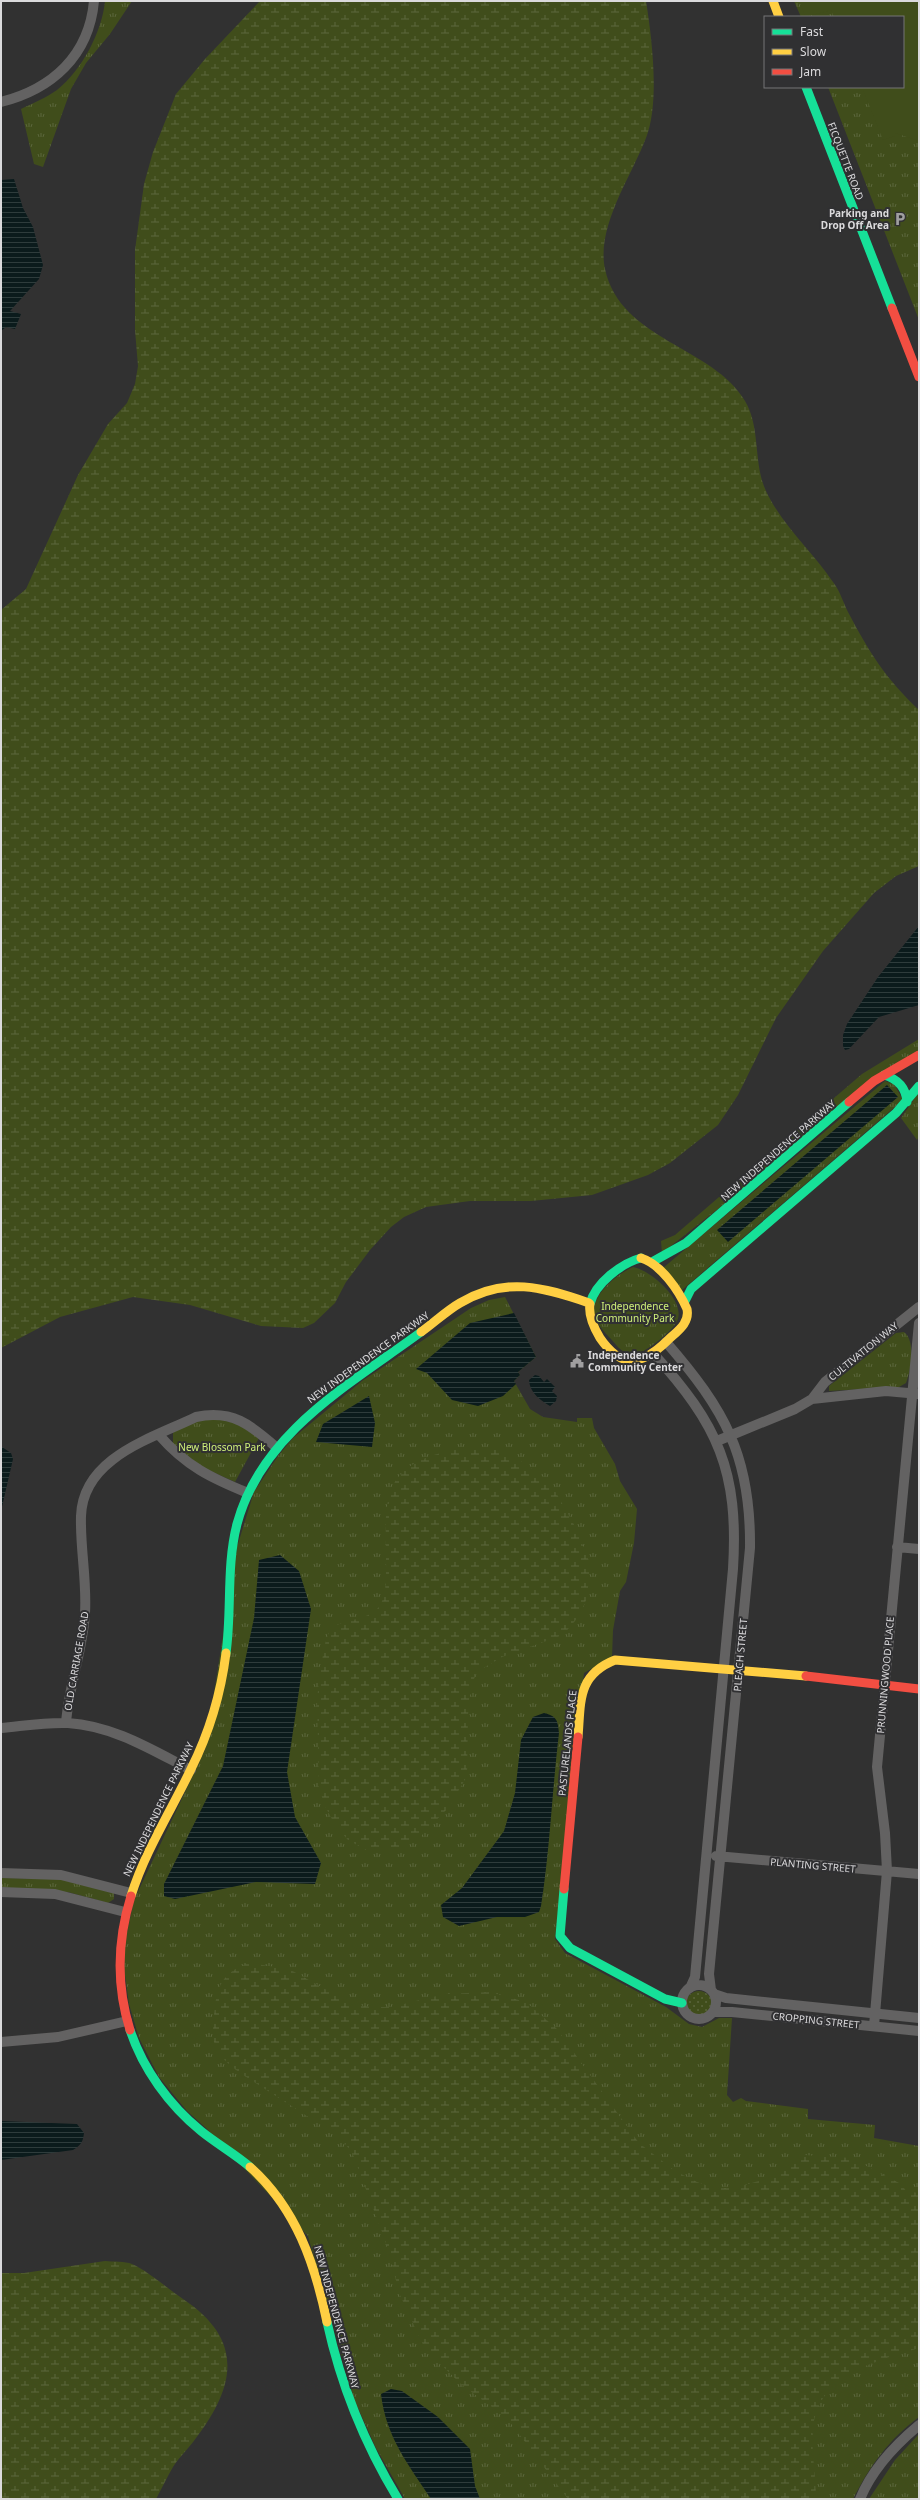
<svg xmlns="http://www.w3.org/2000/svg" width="920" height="2500" viewBox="0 0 920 2500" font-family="'Noto Sans',sans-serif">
	<defs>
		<pattern id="grass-tufts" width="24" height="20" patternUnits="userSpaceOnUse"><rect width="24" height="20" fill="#404d1b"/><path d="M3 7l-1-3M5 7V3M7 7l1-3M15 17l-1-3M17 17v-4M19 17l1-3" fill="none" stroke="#5b663c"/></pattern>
		<pattern id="wetland-marsh" width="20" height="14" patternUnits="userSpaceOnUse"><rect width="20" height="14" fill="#404d1b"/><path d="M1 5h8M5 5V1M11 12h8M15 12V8" fill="none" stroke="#5b663c"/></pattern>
		<pattern id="garden-dots" width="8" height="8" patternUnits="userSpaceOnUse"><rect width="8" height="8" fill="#404d1b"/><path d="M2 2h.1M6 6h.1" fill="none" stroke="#5b663c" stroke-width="1.8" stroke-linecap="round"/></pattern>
		<pattern id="water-rules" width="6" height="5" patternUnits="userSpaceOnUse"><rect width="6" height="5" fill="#0b1b1c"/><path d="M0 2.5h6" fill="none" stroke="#2e3c3c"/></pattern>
	</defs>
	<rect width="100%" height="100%" fill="#313131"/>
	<!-- grass -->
	<path fill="url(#grass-tufts)" d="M105 1H132L110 34 86 63 71 89 43 167 34 164 21 109C33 103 46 98 57 90 82 70 102 32 105 1Z
		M794 1H919V320L828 87H903V17H801Z
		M919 1039V1051L662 1253 661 1241 675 1235 862 1074Z
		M885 1081 894 1084 903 1100 682 1290 663 1268Z
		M919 1092V1136L917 1140 901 1118Z
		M633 1267C651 1270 689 1303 676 1323 670 1333 643 1355 632 1355 623 1354 617 1346 611 1339 605 1333 595 1322 594 1314 592 1294 617 1274 633 1267Z
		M505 1297 536 1357 518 1372 520 1375 514 1381 530 1409 543 1417 577 1422V1418H592L594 1428 615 1464 620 1481 637 1509 634 1543 626 1582 620 1591 613 1630 612 1657 584 1673 555 1939 565 1953 666 2007 689 2024 702 2027 719 2018H732L727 2095 733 2102 741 2098 746 2101 808 2109V2119L875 2125 874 2138 919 2146V2417C889 2439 870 2466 853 2499H405L376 2448 354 2399 308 2236 206 2128 187 2111 159 2077 139 2038 129 2004 124 1968 125 1942 134 1900 205 1750 237 1547 254 1492 278 1456 293 1438 362 1381 471 1308 489 1300Z
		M904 1332C916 1341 911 1370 906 1383L899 1387 829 1391V1386L896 1333Z
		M216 1418 238 1424 259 1438 235 1482 202 1467 173 1444V1433L175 1430 204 1419Z
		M1 1878 63 1879 114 1893V1899L108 1903 68 1892 1 1890Z
		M918 2435 919 2499H869L895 2460Z"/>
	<!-- wetland -->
	<path fill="url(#wetland-marsh)" d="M260 1H646C652 39 660 102 646 138 631 177 596 227 605 269 620 340 714 347 745 401 761 428 753 463 766 491 782 525 812 551 833 582 840 591 843 602 848 612 869 652 886 679 919 710V866L896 876 874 893 823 951 776 1018 738 1095 718 1125 670 1163 648 1175 592 1195 531 1201H470L426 1207 404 1217 391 1227 370 1250 346 1282 335 1303 314 1323 303 1328 261 1326 190 1305 133 1297 60 1317 1 1348V610L26 589 78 475 108 424 127 403 135 384 138 366 135 330V250L144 184 153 152 176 94 205 59Z
		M455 1450H498L515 1457 550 1482 577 1530 589 1561V1581L586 1600 580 1615 563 1635 502 1657 482 1669 475 1676 471 1688 468 1715 467 1776 449 1807 420 1837 407 1846 368 1851 348 1840 335 1825 325 1806 319 1788 317 1698 324 1647 330 1629C347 1617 366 1622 379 1607 386 1597 386 1583 386 1571 387 1506 374 1465 455 1450Z
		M249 1963 289 1969 352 2004 371 2007H391L445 1994 490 1992 526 2002 557 2029 639 2143 675 2171 697 2182 716 2188H734L766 2179 805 2155 851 2158 901 2184 906 2191 919 2193V2348C875 2362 818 2374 813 2429 811 2452 816 2476 816 2499H568L507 2418 463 2386 425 2349 400 2295 385 2240 352 2152 338 2136 240 2073C231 2066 219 2057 215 2045 212 2037 213 2026 214 2018 216 1989 220 1973 249 1963Z
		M105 2261C113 2262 125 2261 132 2264 148 2271 168 2289 183 2299 243 2339 237 2384 196 2438 189 2448 180 2456 173 2467 167 2477 162 2488 156 2499H1V2273H24Z"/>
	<!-- garden -->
	<path fill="url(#garden-dots)" d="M686 2004a13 13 0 1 1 26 0a13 13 0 1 1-26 0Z"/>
	<!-- pitch -->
	<path fill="#404d1b" d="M800 1H919V141L895 133V136L883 140 862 87H903V17H834L831 10 805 17Z"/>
	<!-- water -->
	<path fill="url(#water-rules)" d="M14 179 23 208 33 227 43 265 39 279 10 311 21 314 15 329 6 327 1 331V180Z
		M919 926V1005L879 1017 849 1049 845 1050 843 1046V1035L847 1024 878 977Z
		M887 1085 898 1097 728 1242 717 1230Z
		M514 1313 536 1357 518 1372 520 1375 514 1381 516 1384 503 1396 478 1406 452 1400 427 1373 416 1369 470 1323Z
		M535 1375 539 1376 544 1382 547 1379 555 1387 552 1391 557 1396 556 1401 550 1406C542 1401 530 1394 529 1380Z
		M369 1396 375 1423 372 1447 316 1442 323 1424Z
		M2 1447 11 1453 13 1459 1 1511Z
		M280 1555 299 1571 311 1609 287 1772 295 1817 321 1863 315 1884 256 1882 175 1899 164 1896V1884L223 1766 254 1618 259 1560Z
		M544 1713C557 1716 558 1721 559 1733 552 1791 550 1849 541 1906L539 1912 525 1917H497L459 1926 443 1917 441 1905 462 1888 504 1831 515 1793 521 1740 533 1717Z
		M1 2121 77 2124 84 2133C83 2142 81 2145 73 2150L1 2160Z
		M391 2389 402 2391 438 2417 470 2449 475 2486 480 2499H431C408 2464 386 2437 381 2394Z"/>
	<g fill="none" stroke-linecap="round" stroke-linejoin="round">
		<!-- street -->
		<path stroke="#636262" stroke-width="10" d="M1 102C52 89 89 56 94 1
			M666 1342C725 1410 751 1456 750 1548L709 1974 711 1990
			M653 1353C718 1425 739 1470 733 1569L695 1977 690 1988
			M812 1399 886 1391 919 1394
			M159 1435C186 1466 211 1478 248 1493
			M717 1441 795 1409 812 1399 825 1382 919 1307
			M897 1547 919 1549
			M66 1723C69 1684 83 1650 85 1613 87 1580 80 1548 81 1516 83 1457 153 1438 196 1417 232 1409 251 1425 277 1448
			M1 1728C23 1726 46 1722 68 1723 114 1726 152 1750 191 1770
			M716 1856 919 1874
			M1 1873 61 1875 131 1893
			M1 1892 55 1894 125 1912
			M682 2002a17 17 0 1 1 34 0a17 17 0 1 1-34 0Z
			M714 1994 726 1998 919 2018
			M713 2012H732L919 2031
			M874 2026 887 1871 885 1833 877 1767 919 1323
			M1 2042 58 2037 127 2021
			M860 2499C872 2469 895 2445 919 2425"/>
		<!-- fast -->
		<path stroke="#16e098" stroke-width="9" d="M806 87 892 308
			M884 1075C898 1079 906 1088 907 1102
			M652 1262 686 1243 849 1102
			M685 1301 691 1289 896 1113 919 1086
			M590 1304C595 1283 622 1263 641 1258
			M226 1653C232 1611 226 1566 237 1524 262 1432 349 1385 421 1332
			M564 1889 560 1936 570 1948 665 1999 682 2003
			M130 2030C143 2069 169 2105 201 2131 217 2144 235 2154 250 2167
			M327 2322C341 2386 364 2443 398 2499"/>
		<!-- slow -->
		<path stroke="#ffcf43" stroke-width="9" d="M773 1 779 17
			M590 1304C588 1316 594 1328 600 1338 622 1370 642 1365 667 1341 676 1332 690 1324 687 1309 679 1291 661 1264 641 1258
			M421 1332C434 1323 446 1311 460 1303 505 1276 543 1287 589 1303
			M578 1737C581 1702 577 1675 615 1660L806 1676
			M131 1896C145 1851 171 1811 191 1769 209 1733 221 1693 226 1653
			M250 2167C296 2208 315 2264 327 2322"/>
		<!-- jam -->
		<path stroke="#f24e42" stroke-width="9" d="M892 308 919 377
			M849 1102 874 1081 919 1055
			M806 1676 919 1689
			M564 1889 578 1737
			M130 2030C116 1985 117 1941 131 1896"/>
	</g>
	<!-- icons -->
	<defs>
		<g id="parking-bare" transform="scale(1.08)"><path d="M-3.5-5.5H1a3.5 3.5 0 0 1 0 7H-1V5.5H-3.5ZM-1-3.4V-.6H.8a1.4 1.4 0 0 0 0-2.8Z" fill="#a09fa0" stroke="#303032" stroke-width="2.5" paint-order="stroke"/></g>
		<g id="civic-bare" transform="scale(1.08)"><path d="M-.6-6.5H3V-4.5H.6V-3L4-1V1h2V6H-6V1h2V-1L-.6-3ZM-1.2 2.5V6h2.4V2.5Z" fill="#a09fa0" stroke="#303032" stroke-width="2.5" paint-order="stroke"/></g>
	</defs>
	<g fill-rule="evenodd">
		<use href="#parking-bare" x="900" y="219"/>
		<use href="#civic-bare" x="577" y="1361"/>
	</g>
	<g text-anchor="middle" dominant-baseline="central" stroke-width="4" stroke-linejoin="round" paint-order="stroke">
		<!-- street labels -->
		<g font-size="10" fill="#dbdadc" stroke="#303032">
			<text transform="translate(846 161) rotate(69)">FICQUETTE ROAD</text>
			<text transform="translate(778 1150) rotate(-41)">NEW INDEPENDENCE PARKWAY</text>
			<text transform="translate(863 1351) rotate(-39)">CULTIVATION WAY</text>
			<text transform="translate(368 1357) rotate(-36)">NEW INDEPENDENCE PARKWAY</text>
			<text transform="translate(740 1655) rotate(-85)">PLEACH STREET</text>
			<text transform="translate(76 1661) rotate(-80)">OLD CARRIAGE ROAD</text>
			<text transform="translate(885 1675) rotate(-85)">PRUNNINGWOOD PLACE</text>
			<text transform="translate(567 1743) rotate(-84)">PASTURELANDS PLACE</text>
			<text transform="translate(158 1809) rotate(-64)">NEW INDEPENDENCE PARKWAY</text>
			<text transform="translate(813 1865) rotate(5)">PLANTING STREET</text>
			<text transform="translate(816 2020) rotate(6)">CROPPING STREET</text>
			<text transform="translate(337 2317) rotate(75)">NEW INDEPENDENCE PARKWAY</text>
		</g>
		<!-- poi labels -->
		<g font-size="10" font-weight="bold" fill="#dbdadc" stroke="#303032" text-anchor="end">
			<text x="889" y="213">Parking and<tspan x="889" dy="12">Drop Off Area</tspan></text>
			<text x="588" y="1355" text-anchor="start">Independence<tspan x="588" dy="12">Community Center</tspan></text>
		</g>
		<!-- park labels -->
		<g font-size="10" fill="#cff079" stroke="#303032">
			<text x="635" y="1306">Independence<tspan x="635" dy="12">Community Park</tspan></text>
			<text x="222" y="1447">New Blossom Park</text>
		</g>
	</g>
	<!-- border -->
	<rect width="920" height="2500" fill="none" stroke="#dbdadc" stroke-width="4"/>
	<!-- legend -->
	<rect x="764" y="16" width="140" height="72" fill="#303032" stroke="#747476"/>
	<rect x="772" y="29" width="20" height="6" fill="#16e098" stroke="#747476"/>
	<text x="800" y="36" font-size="12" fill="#dbdadc">Fast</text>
	<rect x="772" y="49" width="20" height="6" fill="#ffcf43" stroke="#747476"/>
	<text x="800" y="56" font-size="12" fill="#dbdadc">Slow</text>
	<rect x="772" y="69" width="20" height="6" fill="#f24e42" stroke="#747476"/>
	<text x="800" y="76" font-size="12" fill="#dbdadc">Jam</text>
</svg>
